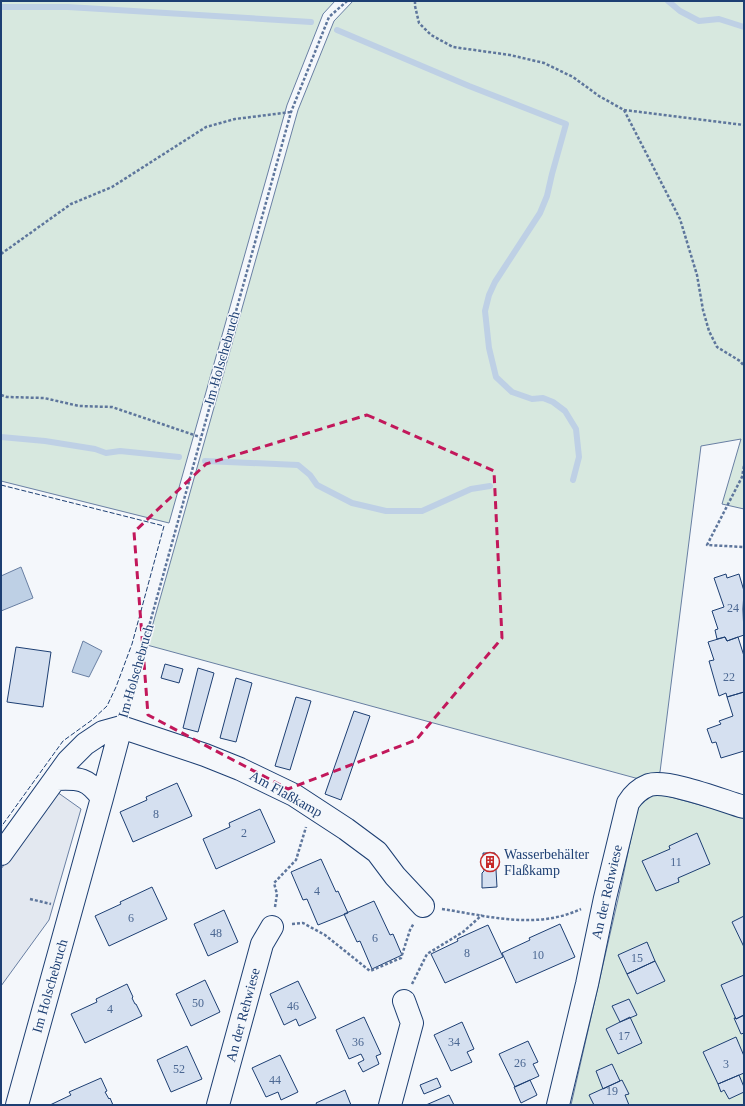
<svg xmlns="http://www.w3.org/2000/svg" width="745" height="1106" viewBox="0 0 745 1106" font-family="Georgia,serif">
	<rect width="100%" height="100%" fill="#f4f7fb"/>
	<!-- green -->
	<path fill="#d7e8df" stroke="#687fa3" d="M1 1H335L323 14 287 105 169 523 1 481Z
		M353 1H744V509L722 504 741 439 701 446 660 772 639 779 147 645 298 110 334 21Z
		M656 793 744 817V1105H571L621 886 635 819 641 799Z"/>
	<!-- parking -->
	<path fill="#e3e8f0" stroke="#687fa3" d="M57 792 81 809 49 920 1 986V869Z"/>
	<!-- water -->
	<path fill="#bed0e5" stroke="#687fa3" d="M21 567 33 598 1 611V576Z
		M83 641 102 651 89 677 72 672Z"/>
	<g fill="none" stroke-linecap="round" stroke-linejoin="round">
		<!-- stream -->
		<path stroke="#bed0e5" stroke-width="6" d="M668 1 680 11 699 21 719 19 744 27
			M1 7H68L311 22
			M337 30 469 86 566 124 552 174 547 196 540 213 495 282 489 295 485 311 489 348 496 377 512 392 532 399 543 398 553 402 565 411 576 429 579 457 573 480
			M1 437 45 441 95 449 106 453 120 451 179 457
			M205 461 298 465 310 475 317 485 352 503 386 511H422L471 489 490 486"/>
	</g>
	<!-- building -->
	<path fill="#d5e0f0" stroke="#1d3f73" d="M726 574 727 578 739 574 744 591 743 609 744 635 727 641 725 637 717 639 715 630 718 629 712 611 724 607 714 578Z
		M725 637 727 641 738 637 744 656V692L727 697 726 693 719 696 709 661 714 660 708 642Z
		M16 647 51 652 43 707 7 702Z
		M165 664 183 669 179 683 161 678Z
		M198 668 214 673 198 732 183 728Z
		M236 678 252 683 236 742 220 738Z
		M744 692V751L721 758 716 742 712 743 707 729 721 724 719 721 733 716 727 697Z
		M296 697 311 701 290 770 275 766Z
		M354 711 370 716 341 800 325 794Z
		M177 783 192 816 133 842 120 812 147 800 146 797Z
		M260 809 275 842 216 869 203 839 230 827 229 823Z
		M697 833 710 864 678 878 679 882 656 891 642 861 670 849 669 846Z
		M483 853H495L497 887 482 888V873L484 871Z
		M321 859 336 892 338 891 348 913 318 925 307 899 303 900 291 872Z
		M152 887 167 919 109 946 95 916 121 904 120 902Z
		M374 901 390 935 393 934 402 955 372 969 360 941 357 942 344 914Z
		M224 910 238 942 208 956 194 924Z
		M744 916V947L732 922Z
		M560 924 575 957 516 983 502 953 530 940 529 938Z
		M488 925 503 957 445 983 431 954 458 941 457 939Z
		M647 942 655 961 627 974 618 955Z
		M655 961 665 981 637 994 627 974Z
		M744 975V1015L736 1019 721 985Z
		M205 980 220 1012 191 1026 176 994Z
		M298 981 316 1018 299 1026 296 1019 284 1025 270 994Z
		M127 984 133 997 132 998 135 1004H136L142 1016 85 1043 71 1014 97 1002 96 999Z
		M629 999 637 1015 620 1022 612 1006Z
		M744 1015V1033L741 1034 734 1018H736V1019Z
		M364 1017 381 1054 376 1056 379 1064 363 1072 358 1063 364 1060 361 1054 349 1059 336 1030Z
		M630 1017 642 1043 618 1054 606 1029Z
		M462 1022 474 1049 467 1052 472 1062 451 1071 434 1035Z
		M736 1037 744 1056V1073L718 1084 703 1052Z
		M528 1041 538 1062 533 1064 539 1076 515 1087 499 1054Z
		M187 1046 202 1079 171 1092 157 1060Z
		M280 1055 298 1092 281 1100 278 1092 266 1097 252 1068Z
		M612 1064 620 1081 603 1089 596 1071Z
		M739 1075 744 1087V1092L729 1099 724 1090 721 1092 718 1084Z
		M101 1078 107 1091 105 1092 109 1099 110 1098 113 1105H50L71 1095 69 1092Z
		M437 1078 441 1087 424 1094 420 1085Z
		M530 1080 537 1095 521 1103 514 1087Z
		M622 1080 629 1094 625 1095 629 1105H594L589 1095Z
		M345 1090 351 1105H317L316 1103Z
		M449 1095 454 1105H426Z"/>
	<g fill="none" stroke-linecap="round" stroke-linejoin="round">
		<!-- minor casing -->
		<g stroke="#1d3f73" stroke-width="24">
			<path id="minor" d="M121 727 205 755 240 769 294 795 346 829 377 852 395 876 423 906
				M56 779C79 778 88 778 102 798
				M1 854 68 761 85 744 103 732 121 727
				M17 1105 102 798 121 727
				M218 1105 262 944 272 927
				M390 1105 412 1023 404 1001
				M558 1105 587 984 605 898 628 803C633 795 639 789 649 785 668 779 723 801 744 807"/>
		</g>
		<!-- path -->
		<path stroke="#5e769c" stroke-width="2.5" stroke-dasharray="3 2" stroke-linecap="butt" d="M415 1V6L419 23 431 35 453 47 510 55 544 63 573 77 599 96 624 110 744 125
			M624 110 680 219 697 275 703 310 709 331 717 347 740 361 744 366
			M1 254 71 204 112 187 206 127 235 119 291 112
			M1 395 7 397 44 398 79 406 112 407 200 437
			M744 466 742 477 707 545 744 547
			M127 706 291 112 329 17 347 1
			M30 899 51 904
			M275 907 277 894 274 883 296 860 306 827
			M442 909C488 916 536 930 581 909
			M292 924 303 923 325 935 370 971 401 958 410 930 414 923
			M412 984 427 954 463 932 482 915"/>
		<!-- minor -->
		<use href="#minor" stroke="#f4f7fb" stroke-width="22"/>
		<!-- fence -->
		<path stroke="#1d3f73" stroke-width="1" stroke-dasharray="5 2" stroke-linecap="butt" d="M1 485 164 526 132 644 116 687 107 706 92 720 63 741 1 827"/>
	</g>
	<!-- marked area -->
	<path fill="none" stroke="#c2185b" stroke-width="3" stroke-dasharray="8 5" stroke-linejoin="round" d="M367 415 494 471 502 638 416 740 288 789 148 715 134 532 206 464Z"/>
	<!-- icons -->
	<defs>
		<g id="building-ring" transform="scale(1)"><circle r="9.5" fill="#f4f7fb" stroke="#c62828" stroke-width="1.5"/><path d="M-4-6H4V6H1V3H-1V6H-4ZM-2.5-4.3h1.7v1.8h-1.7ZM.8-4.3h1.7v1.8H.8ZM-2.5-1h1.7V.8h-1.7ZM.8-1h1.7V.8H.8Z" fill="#c62828"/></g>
	</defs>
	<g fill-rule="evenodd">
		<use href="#building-ring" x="490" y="862"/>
	</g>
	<g text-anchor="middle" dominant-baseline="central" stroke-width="3" stroke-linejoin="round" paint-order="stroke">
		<!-- number labels -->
		<g font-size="12" fill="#4b6792">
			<text x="733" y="608">24</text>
			<text x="729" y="677">22</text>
			<text x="156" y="814">8</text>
			<text x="244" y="833">2</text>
			<text x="676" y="862">11</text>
			<text x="317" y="891">4</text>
			<text x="131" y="918">6</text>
			<text x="216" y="933">48</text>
			<text x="375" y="938">6</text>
			<text x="467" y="953">8</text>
			<text x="538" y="955">10</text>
			<text x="637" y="958">15</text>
			<text x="198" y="1003">50</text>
			<text x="293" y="1006">46</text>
			<text x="110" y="1009">4</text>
			<text x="624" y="1036">17</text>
			<text x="358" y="1042">36</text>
			<text x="454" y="1042">34</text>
			<text x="520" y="1063">26</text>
			<text x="726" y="1064">3</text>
			<text x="179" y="1069">52</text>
			<text x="275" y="1080">44</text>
			<text x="612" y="1091">19</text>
		</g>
		<!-- street labels -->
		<g font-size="14" fill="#1d3f73" stroke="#f4f7fb">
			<text transform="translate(222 358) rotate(-74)">Im Holschebruch</text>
			<text transform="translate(136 671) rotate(-74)">Im Holschebruch</text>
			<text transform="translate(286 794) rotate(29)">Am Flaßkamp</text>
			<text transform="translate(607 892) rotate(-77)">An der Rehwiese</text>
			<text transform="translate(50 986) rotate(-74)">Im Holschebruch</text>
			<text transform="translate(243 1015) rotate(-75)">An der Rehwiese</text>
		</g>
		<!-- poi labels -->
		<g font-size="14" fill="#1d3f73" stroke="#f4f7fb" text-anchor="start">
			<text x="504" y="854">Wasserbehälter<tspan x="504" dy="16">Flaßkamp</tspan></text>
		</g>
	</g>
	<!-- border -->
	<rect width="745" height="1106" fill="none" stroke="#1d3f73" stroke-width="4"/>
</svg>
